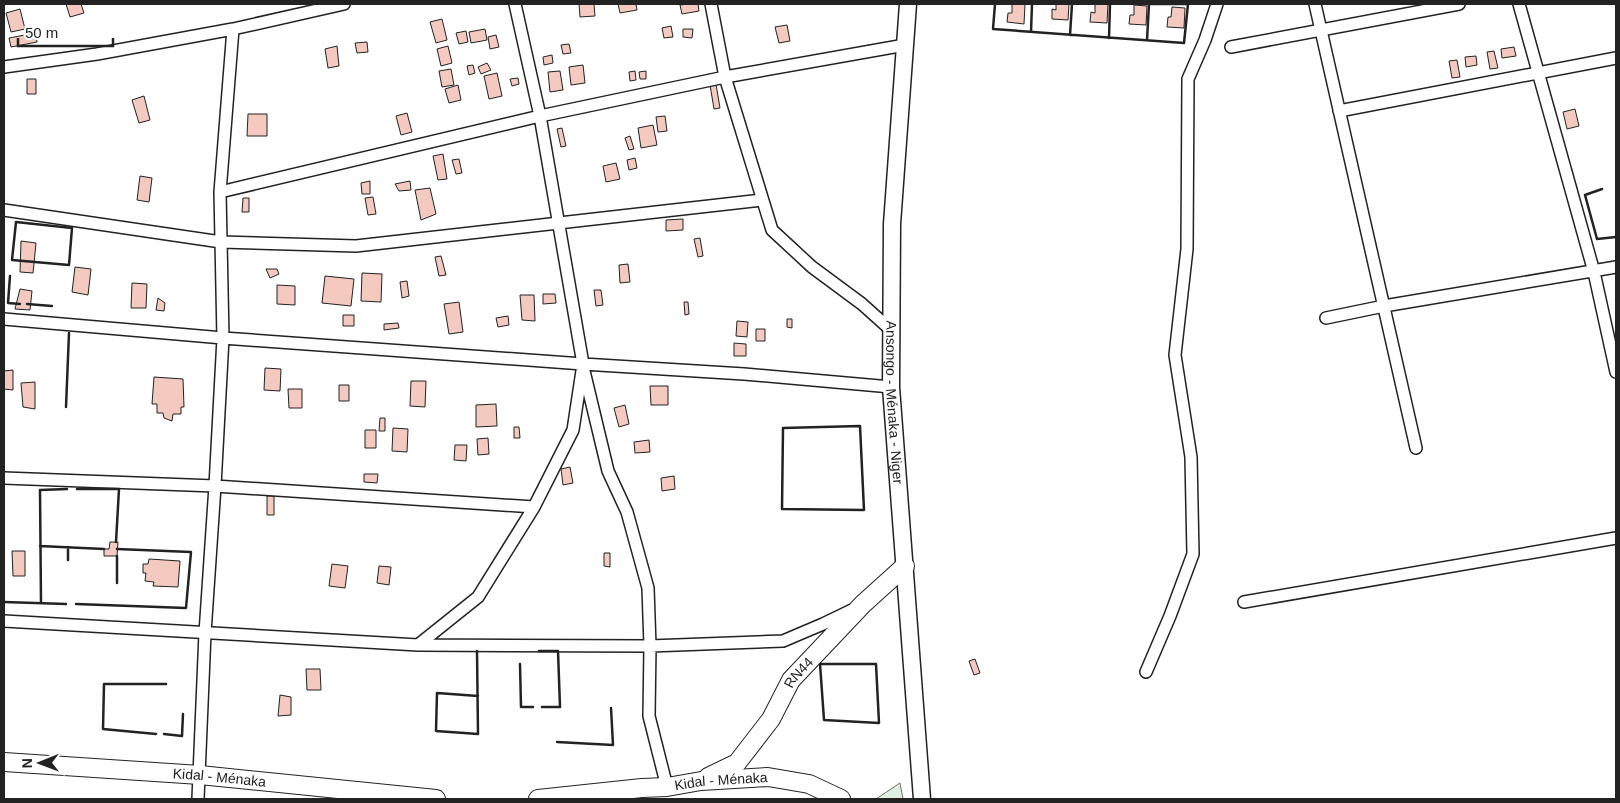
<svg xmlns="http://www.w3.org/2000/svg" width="1620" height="803" viewBox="0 0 1620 803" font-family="Arial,sans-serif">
	<rect width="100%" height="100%" fill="#fff"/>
	<!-- green -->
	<path fill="#e0efe3" stroke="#6f6f6f" d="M900 783 903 799H876Z"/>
	<!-- building -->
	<path fill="#f3c9c0" stroke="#222" d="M66 4H81L84 13 70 17Z
		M579 4H594L595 16 580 17Z
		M618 4H636L637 10 620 13Z
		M689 4H698L699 11 682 14 680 5Z
		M1012 4H1025L1024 24 1007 22 1008 13H1012Z
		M1056 4H1069L1068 20 1052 19V9L1056 10Z
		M1095 4H1108L1107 23 1090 22 1091 12 1095 13Z
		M1134 5 1147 6 1146 25 1129 24 1130 15H1134Z
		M1172 7 1185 8 1184 28 1167 27 1168 17H1171Z
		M20 9 25 29 11 32 6 13Z
		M442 19 447 40 436 43 430 22Z
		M787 25 790 41 779 43 775 27Z
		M671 26 673 37 664 38 662 28Z
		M485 29 487 40 471 43 469 32Z
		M683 29H693L692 38 683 37Z
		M466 31 468 42 459 44 456 33Z
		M36 33 37 42 11 47 9 38Z
		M496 35 499 47 490 49 488 37Z
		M367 42 368 52 357 53 355 43Z
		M569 44 571 53 563 54 561 45Z
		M337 46 339 66 328 68 325 49Z
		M448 46 452 63 441 66 437 49Z
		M1514 47 1516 56 1502 58 1501 49Z
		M1494 51 1498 68 1490 69 1487 52Z
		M552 55 553 63 544 65 543 57Z
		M1476 56 1477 65 1466 67 1465 57Z
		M1457 60 1460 77 1452 78 1449 61Z
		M487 63 491 70 481 74 478 67Z
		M473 65 475 73 469 75 467 66Z
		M583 65 585 83 571 85 569 67Z
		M451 69 454 85 442 87 439 71Z
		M560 71 563 90 550 92 548 72Z
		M635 71 636 80 630 81 629 72Z
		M646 71V79H640L639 72Z
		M497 73 502 96 489 99 484 76Z
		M518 78 519 84 512 86 510 79Z
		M27 79H36V94H27Z
		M716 84 720 108 714 109 710 85Z
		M458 85 461 100 449 103 445 89Z
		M144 96 150 120 139 123 132 100Z
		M1575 109 1579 126 1567 129 1563 112Z
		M407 113 412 132 401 135 396 116Z
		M248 114H267V136H247Z
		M665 116 667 131 658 132 656 117Z
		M653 125 657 145 641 148 638 128Z
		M562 128 566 146 561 147 557 129Z
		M630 136 634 149 629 150 625 138Z
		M443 154 447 179 438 180 433 156Z
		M635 158 637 168 629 170 627 160Z
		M459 159 462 173 456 174 452 160Z
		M616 163 620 179 606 182 603 166Z
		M140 176 152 178 149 202 137 200Z
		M370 181V194H362L361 183Z
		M410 181 411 190 399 191 395 184Z
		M430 188 436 214 421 220 415 190Z
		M373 197 376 214 368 215 365 198Z
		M243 198H249V212H242Z
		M683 219V230L666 231V220Z
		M700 238 703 256 698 257 694 239Z
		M21 241 36 243 33 273 20 272Z
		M441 256 446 275 439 276 435 257Z
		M628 264 630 282 620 283 619 265Z
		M75 267 91 269 88 295 72 292Z
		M266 269H277L279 274 270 278Z
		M362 273 382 274 381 302 361 301Z
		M325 276 354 279 351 306 322 303Z
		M407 281 409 296 402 298 400 282Z
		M132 283 147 284 146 308H131Z
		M277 285 295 286V305L277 304Z
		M20 289 32 291 30 310 15 309Z
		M594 290H601L603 305 596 306Z
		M543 294H555L556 303 543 304Z
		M520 295H534L535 321 522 320Z
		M158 298 165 303 164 311 156 310Z
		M459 302 463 332 449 334 444 304Z
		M684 302H688L689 314 685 315Z
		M343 315H354V326H343Z
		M508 316 509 325 498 327 496 318Z
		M787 319H792V328L787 327Z
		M737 321 748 322 747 337 736 336Z
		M398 323 399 328 384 330V324Z
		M756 329H765V341H756Z
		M734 343 746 344V356H734Z
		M265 368 281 369 280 391 264 390Z
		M13 370V390L4 389V371Z
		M154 377 183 379 184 407H181V414H173L172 421 164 418 163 413H157V404H152Z
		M411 381H426L425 407 410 406Z
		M35 382V409L23 407 21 383Z
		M339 385H349V401H339Z
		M650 386H668V405H651Z
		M288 389H302V408H289Z
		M496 404 497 426 476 427V405Z
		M625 405 629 424 619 427 614 408Z
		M380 418H385V431H379Z
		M514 427H519L520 438H514Z
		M393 428 408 429 407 452 392 451Z
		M365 430H376V448H365Z
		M488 438 489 454 478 455 477 439Z
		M649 440 650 452 635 453 634 442Z
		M455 445H467L466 461 454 460Z
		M570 467 573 483 563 485 561 469Z
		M364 474H378L377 483 364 482Z
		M674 476 675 489 662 491 661 478Z
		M267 496H274V515H267Z
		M110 542H118L117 556H104V549H109Z
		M12 551H25V576H13Z
		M604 553H610V567L604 566Z
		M149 559 180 561 178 587 153 586 154 582 145 581 146 573H143V564H148Z
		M332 564 348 566 345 588 329 586Z
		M379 566 391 567 389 585 377 583Z
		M975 659 980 673 974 675 969 661Z
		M306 669H320L321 690H307Z
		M280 695 291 697V715L278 716Z"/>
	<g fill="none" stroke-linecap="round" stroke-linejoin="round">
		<!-- minor casing -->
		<g stroke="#222" stroke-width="14">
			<path id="minor" d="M711 4 725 77 772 230 812 267 862 304 892 331
				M1315 4 1416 448
				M1519 4 1594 272 1616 372
				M1231 47 1459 4
				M4 67 97 54 233 29 344 4
				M1339 111 1616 58
				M220 192 540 116 725 77 905 45
				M4 210 221 242 356 246 762 200
				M1326 318 1384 306 1616 267
				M4 319 223 338 583 364 744 374 891 387
				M584 371 608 471 627 512 648 588 650 646 649 716 667 787
				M4 478 215 486 534 507
				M1244 602 1616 538
				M4 621 418 645 650 646 783 641 823 624 852 610
				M418 645 478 597 534 507 573 430 583 364 540 116 515 4
				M1146 672 1170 616 1193 554 1191 457 1175 355 1187 249 1188 79 1205 40 1217 4
				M198 799 205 633 215 486 223 338 220 192 233 29"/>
		</g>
		<!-- secondary casing -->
		<g stroke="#222" stroke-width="19">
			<g id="secondary">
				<path id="s1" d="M908 4 892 224 891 387 922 799"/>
			</g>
		</g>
		<!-- primary casing -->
		<g stroke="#222" stroke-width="20">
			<g id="primary">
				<path id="s2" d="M4 762 200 775 436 799"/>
				<path id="s3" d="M708 777 737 763 771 719 791 680 863 604 905 566"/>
				<path id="s4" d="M538 799 642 788 667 787 701 781 768 777 809 784 841 799"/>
			</g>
		</g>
		<!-- minor -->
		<use href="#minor" stroke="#fff" stroke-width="11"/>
		<!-- secondary -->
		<use href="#secondary" stroke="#fff" stroke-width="16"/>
		<!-- primary -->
		<use href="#primary" stroke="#fff" stroke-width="18"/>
		<!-- fence -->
		<path stroke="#222" stroke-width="1" stroke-dasharray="6 2.5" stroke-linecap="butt" d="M4 799H16"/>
		<!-- wall -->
		<path stroke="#222" stroke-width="2.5" d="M995 4 993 29 1184 43 1188 4
			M1139 4H1188
			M1031 32 1032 4
			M1070 35 1072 4
			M1109 38 1110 4
			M1147 40 1149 4
			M1602 189 1585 195 1597 239 1616 237
			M16 222 72 228 69 265 12 260Z
			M10 276 8 303 20 304
			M27 304 52 306
			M66 407 69 333
			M860 426 864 510 782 509 783 428Z
			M77 489H119L116 542
			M40 546 104 549
			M68 547V560
			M117 556V583
			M4 602 66 604
			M41 603 40 490 67 489
			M76 604 186 608 191 552 117 549
			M477 651 478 734 436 731 437 693 478 696
			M539 651H558L560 707H542
			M520 664 521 707H533
			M820 664H876L879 723 824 720Z
			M156 734 103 729 104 684H166
			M164 734 182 736 183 714
			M557 742 613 745 611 708"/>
	</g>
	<g text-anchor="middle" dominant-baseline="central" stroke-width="4" stroke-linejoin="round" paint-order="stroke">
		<!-- street labels -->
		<g font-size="14" fill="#222" stroke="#fff">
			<text stroke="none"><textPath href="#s1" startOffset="399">Ansongo - Ménaka - Niger</textPath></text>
			<text stroke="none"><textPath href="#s3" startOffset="142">RN44</textPath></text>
			<text stroke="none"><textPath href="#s2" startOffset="216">Kidal - Ménaka</textPath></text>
			<text stroke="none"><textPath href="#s4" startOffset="184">Kidal - Ménaka</textPath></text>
		</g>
	</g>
	<!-- border -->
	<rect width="1620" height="803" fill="none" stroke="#222222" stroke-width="10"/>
	<!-- north arrow -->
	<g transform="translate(40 763) rotate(269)" stroke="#ffffff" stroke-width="4" paint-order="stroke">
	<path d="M0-4L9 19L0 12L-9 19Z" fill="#222222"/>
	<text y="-8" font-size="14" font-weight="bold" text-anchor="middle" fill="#222222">N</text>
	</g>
	<!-- scale -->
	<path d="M18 38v8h95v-8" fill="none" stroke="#222222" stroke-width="2.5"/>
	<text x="25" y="38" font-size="15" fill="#222222" stroke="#ffffff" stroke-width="4" paint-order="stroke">50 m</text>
</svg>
